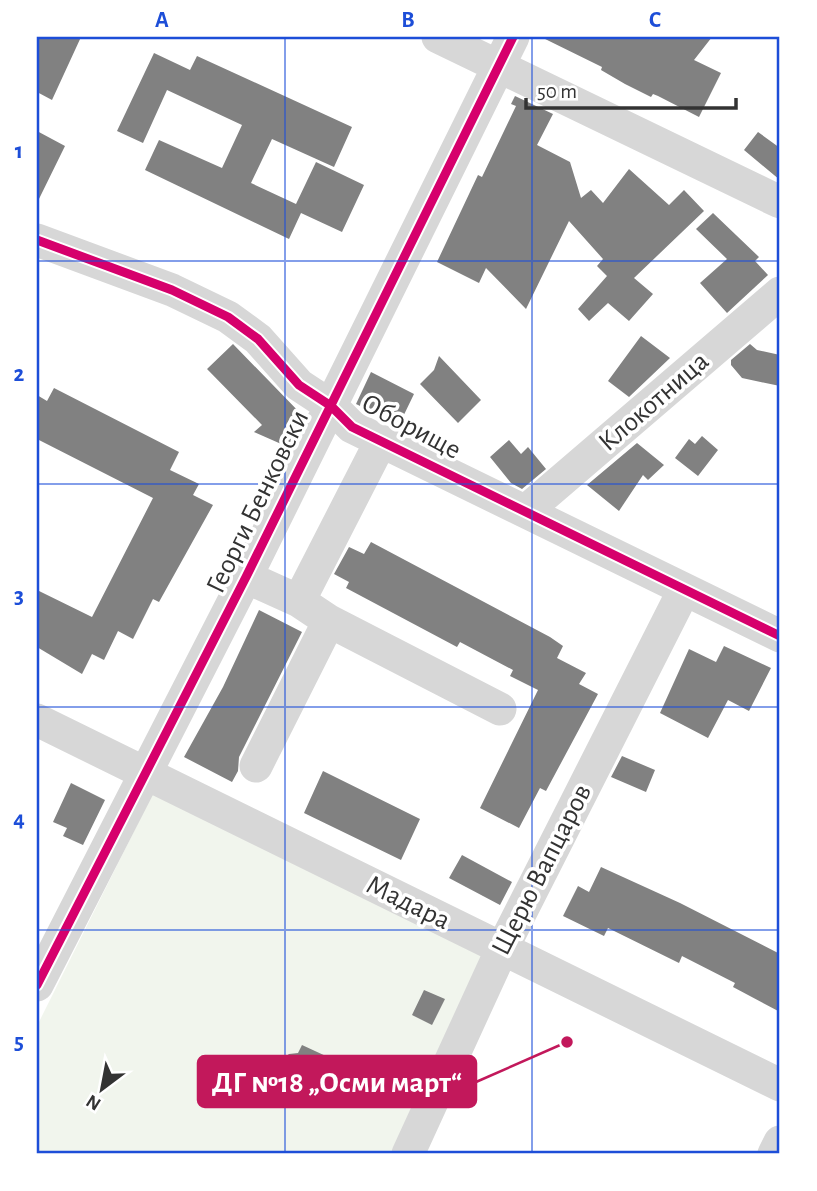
<svg xmlns="http://www.w3.org/2000/svg" width="817" height="1191" viewBox="0 0 817 1191" font-family="'Alegreya Sans',sans-serif">
	<rect width="100%" height="100%" fill="#fff"/>
	<!-- green -->
	<path fill="#f1f5ed" d="M153 793 491 960 398 1154H37V1026Z"/>
	<!-- building -->
	<path fill="#818181" d="M37 37H81L52 100 37 92Z
		M541 37H712L694 60 721 73 699 117 658 96 653 94 651 97 625 84 601 70 602 67Z
		M154 53 190 70 197 56 352 127 334 167 272 139 251 183 296 204 316 162 364 185 342 232 301 213 289 239 145 170 159 140 222 168 242 125 167 90 143 143 117 131Z
		M515 96 553 114 537 145 570 162 581 198 591 190 603 203 629 169 669 205 684 190 704 211 634 278 653 294 629 321 608 303 589 321 578 309 607 276 597 266 603 259 569 221 526 309 486 268 479 283 437 262 478 175 482 177 516 106 511 104Z
		M37 131 65 146 37 203Z
		M758 132 780 148V180L744 150Z
		M713 213 759 257 755 261 768 275 727 313 700 283 727 259 696 229Z
		M641 336 670 358 629 397 608 381Z
		M233 344 303 416 288 447 254 432 262 425 207 369Z
		M750 344 757 350 780 355V386L742 378 731 365V360Z
		M439 356 481 400 458 423 420 384 434 370Z
		M371 372 414 394 399 425 356 404Z
		M54 388 179 452 170 470 199 484 193 495 213 505 159 602 153 599 133 639 118 631 104 660 92 654 82 674 37 647V590L92 617 153 498 37 439V395L47 401Z
		M702 436 718 450 698 476 675 458 689 439 695 444Z
		M509 440 521 454 528 447 546 469 522 489 511 483 490 457Z
		M637 443 664 465 648 480 643 475 619 511 587 485Z
		M371 542 550 637 563 646 557 658 586 673 579 684 598 694 546 791 540 788 519 828 480 808 538 690 510 676 513 670 460 642 457 647 346 588 349 582 334 574 349 547 364 554Z
		M259 610 302 632 239 757 238 771 232 782 184 757 223 687Z
		M724 646 771 668 749 711 728 700 708 738 660 713 689 649 716 662Z
		M622 756 655 770 646 792 611 777Z
		M323 771 420 819 401 860 304 813Z
		M71 783 105 800 83 845 63 836 67 828 53 822Z
		M462 855 512 882 500 905 449 878Z
		M601 867 680 903 780 954V1012L733 987 735 983 682 956 679 963 608 928 604 936 563 916 578 886 589 892Z
		M424 990 445 999 432 1025 412 1015Z
		M302 1045 328 1057 319 1078 305 1089 293 1092 278 1083V1069L281 1060 289 1054 298 1053Z"/>
	<g fill="none" stroke-linecap="round" stroke-linejoin="round">
		<!-- minor -->
		<path stroke="#d7d7d7" stroke-width="33" d="M438 37 780 202
			M37 240 172 290 228 317 258 339 299 385 331 406 352 427 780 636
			M527 510 780 293
			M246 577 299 601 329 621 500 709
			M299 601 381 441
			M37 720 780 1085
			M256 766 329 621
			M37 985 246 577 513 37
			M408 1154 502 949 684 590
			M774 1154 780 1142"/>
		<!-- cycleway casing -->
		<g stroke="#fff" stroke-width="13">
			<path id="cycleway" d="M37 240 172 290 228 317 258 339 299 385 331 406 352 427 780 636
				M37 985 246 577 513 37"/>
		</g>
		<!-- cycleway -->
		<use href="#cycleway" stroke="#d6006c" stroke-width="9"/>
	</g>
	<!-- grid -->
	<path fill="none" stroke="#1d4ed8" stroke-width="2" stroke-opacity="0.55" d="M285 37V1154M532 37V1154M37 261H780M37 484H780M37 707H780M37 930H780"/>
	<g text-anchor="middle" dominant-baseline="central" stroke-width="7" stroke-linejoin="round" paint-order="stroke">
		<!-- street labels -->
		<g font-size="28" fill="#333" stroke="#fff">
			<text transform="translate(654 402) rotate(-41)">Клокотница</text>
			<text transform="translate(411 427) rotate(28)">Оборище</text>
			<text transform="translate(258 502) rotate(-64)">Георги Бенковски</text>
			<text transform="translate(542 870) rotate(-63)">Щерю Вапцаров</text>
			<text transform="translate(408 903) rotate(26)">Мадара</text>
		</g>
	</g>
	<!-- callouts -->
	<path fill="none" stroke="#c2185b" stroke-width="2.5" d="M567 1042L476 1082"/>
	<circle fill="#c2185b" stroke="#fff" stroke-width="2.5" cx="567" cy="1042" r="7"/>
	<rect fill="#c2185b" stroke="#c2185b" stroke-width="2.5" x="198" y="1056" width="278" height="51" rx="7"/>
	<g font-size="30" text-anchor="middle" font-weight="bold" fill="#fff">
		<text x="337" y="1092">ДГ №18 „Осми март“</text>
	</g>
	<!-- border -->
	<rect width="817" height="1191" fill="none" stroke="#ffffff" stroke-width="77"/>
	<!-- north arrow -->
	<g transform="translate(102 1089) rotate(212)" stroke="#ffffff" stroke-width="5" paint-order="stroke">
	<path d="M0-5L12 26L0 18L-12 26Z" fill="#333333"/>
	<text y="-10" font-size="19" font-weight="bold" text-anchor="middle" fill="#333333">N</text>
	</g>
	<!-- scale -->
	<path d="M526 98v10h210v-10" fill="none" stroke="#333333" stroke-width="3.5"/>
	<text x="537" y="98" font-size="21" fill="#333333" stroke="#ffffff" stroke-width="5" paint-order="stroke">50 m</text>
	<rect x="38" y="38" width="740" height="1114" fill="none" stroke="#1d4ed8" stroke-width="2.5"/>
	<g font-size="23" text-anchor="middle" font-weight="bold" fill="#1d4ed8">
		<text x="162" y="27">A</text>
		<text x="408" y="27">B</text>
		<text x="655" y="27">C</text>
		<text x="19" y="158">1</text>
		<text x="19" y="381">2</text>
		<text x="19" y="603">3</text>
		<text x="19" y="826">4</text>
		<text x="19" y="1049">5</text>
	</g>
</svg>
